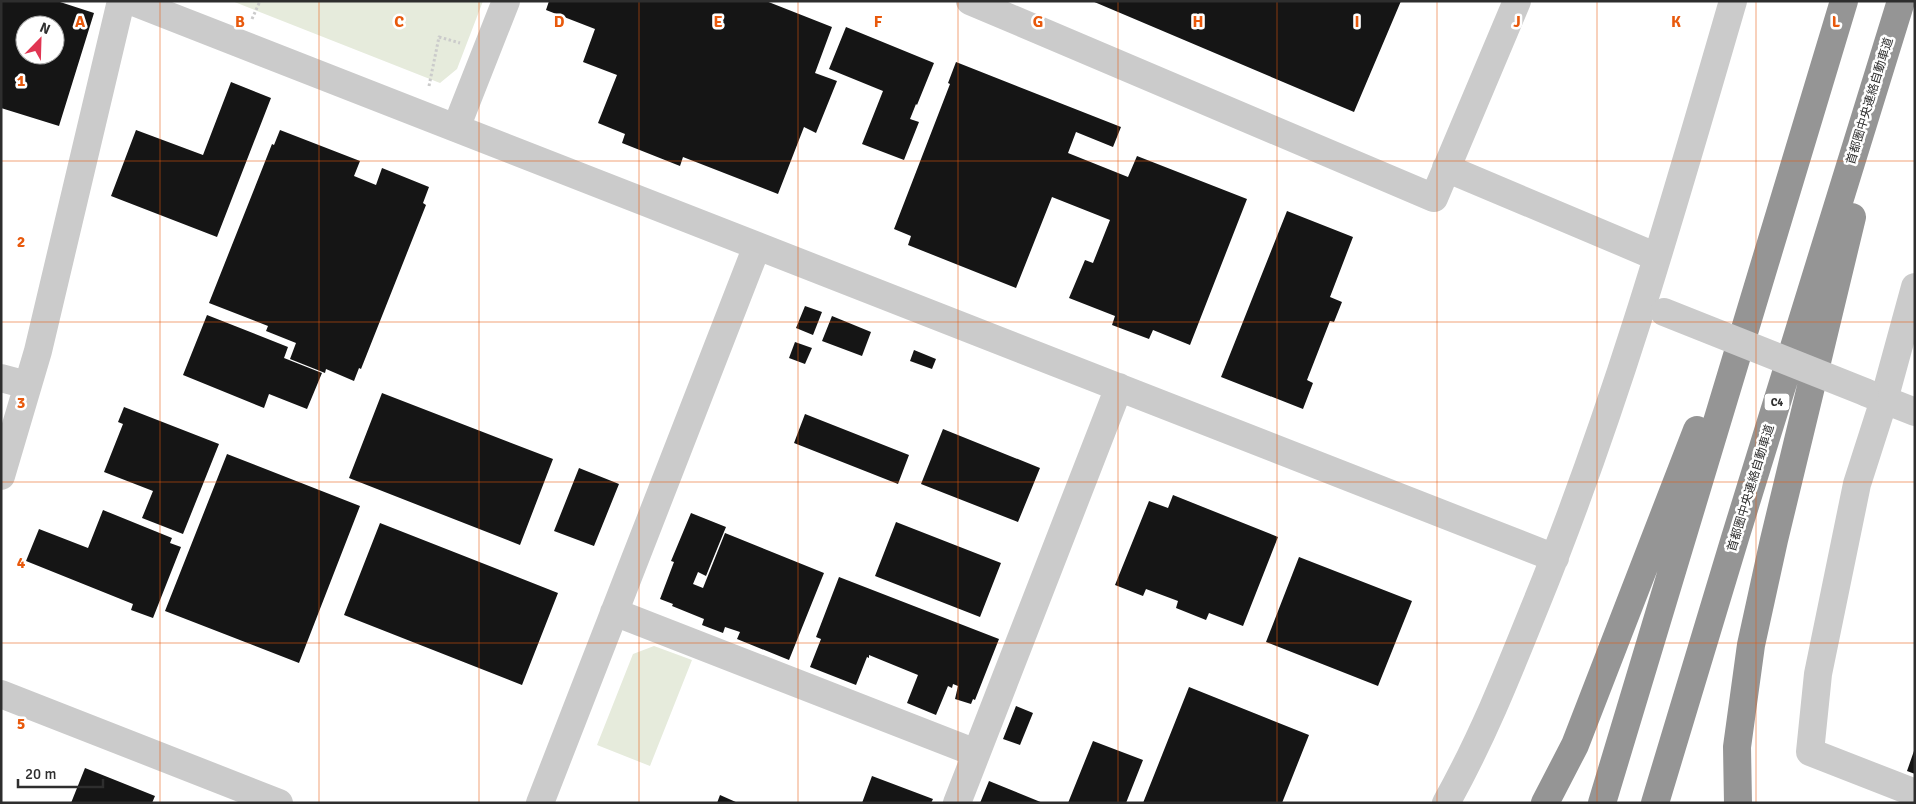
<svg xmlns="http://www.w3.org/2000/svg" width="1916" height="804" viewBox="0 0 1916 804" font-family="Signika,'Noto Sans JP',sans-serif">
	<rect width="100%" height="100%" fill="#fff"/>
	<!-- park -->
	<path fill="#e6ebdc" d="M232 1H483L457 69 440 83Z
		M654 646 692 660 650 766 597 745 633 654Z"/>
	<!-- building -->
	<path fill="#151515" fill-rule="evenodd" d="M1 1H57L94 13 59 126 1 108ZM25 25H55V55H25Z
		M549 1H766L832 27 815 73 837 81 816 133 804 127 778 194 683 157 680 166 622 143 625 134 598 123 617 75 583 62 595 29 546 10Z
		M1092 1H1401L1354 112Z
		M846 27 934 63 917 105 916 104 910 119 919 122 904 160 862 144 883 91 829 69Z
		M956 62 1121 127 1113 147 1076 132 1068 153 1128 177 1137 156 1247 199 1190 345 1153 330 1149 339 1112 325 1115 316 1069 298 1085 260 1093 263 1110 220 1052 197 1016 288 908 245 911 236 894 229 950 84 948 83Z
		M231 82 271 98 217 237 111 196 136 130 203 155Z
		M280 130 360 161 354 176 376 185 382 168 429 187 423 203 426 205 361 369 359 368 354 381 326 369 325 373 290 359 296 343 266 331 268 326 209 303 272 144 274 145Z
		M1287 211 1353 237 1330 297 1342 302 1334 322 1330 321 1307 380 1313 383 1303 409 1221 377Z
		M805 306 822 312 813 335 796 328Z
		M207 315 288 347 284 358 322 373 307 409 269 394 264 408 183 375Z
		M832 316 871 332 862 356 822 341Z
		M795 342 812 348 805 364 789 358Z
		M914 350 936 359 932 369 910 361Z
		M382 393 553 459 520 545 349 478Z
		M124 407 219 444 183 534 142 518 153 491 104 472 123 424 118 422Z
		M805 414 909 455 898 484 794 443Z
		M943 429 1040 468 1018 522 921 484Z
		M227 454 360 506 299 663 165 611Z
		M579 468 619 484 594 546 554 531Z
		M1173 495 1278 537 1243 626 1209 613 1206 620 1176 608 1178 601 1146 589 1143 596 1115 585 1149 501 1168 508Z
		M103 510 172 538 170 543 181 547 153 618 131 610 133 604 26 561 39 529 88 548Z
		M691 513 726 527 706 576 698 572 693 584 703 588 725 533 824 573 789 660 737 639 740 632 725 627 723 633 702 625 704 619 672 606 673 604 660 599 674 562 671 561Z
		M896 522 1001 563 980 617 875 576Z
		M380 523 558 593 522 685 344 615Z
		M1299 557 1412 601 1378 686 1266 642Z
		M839 577 999 639 975 700 973 699 971 704 955 699 958 686 953 684 952 688 948 686 936 715 907 703 918 675 869 655V658L867 657 856 685 810 667 821 639 816 637Z
		M1189 687 1309 735 1282 803H1143Z
		M1016 706 1033 713 1020 745 1003 739Z
		M1093 741 1143 760 1126 803H1068Z
		M1915 748V774L1907 771Z
		M85 768 155 796 152 803H71Z
		M872 776 933 799 931 803H862Z
		M989 781 1043 803H980Z
		M720 795 738 803H717Z"/>
	<g fill="none" stroke-linecap="round" stroke-linejoin="round">
		<!-- path -->
		<path stroke="#cbcbcb" stroke-width="3" stroke-dasharray="2.5 2.5" stroke-linecap="butt" d="M252 19 260 1
			M429 86 439 37 460 43"/>
		<!-- minor -->
		<path stroke="#cbcbcb" stroke-width="28" d="M131 1 1555 558
			M970 1 1434 198 1517 1
			M456 128 506 1
			M1446 168 1657 257
			M1915 287 1884 400 1857 484 1818 674 1810 752 1915 793
			M1 378 27 385
			M1867 393 1915 412
			M1 476 38 351 121 1
			M614 612 976 753
			M1 694 279 803
			M540 803 757 246
			M957 803 1119 387
			M1446 803C1482 739 1509 671 1536 604 1616 408 1674 204 1733 1"/>
		<!-- highway -->
		<path stroke="#959595" stroke-width="28" d="M1545 803 1575 745 1697 430
			M1602 803 1844 1
			M1655 803 1735 538 1901 1
			M1738 803 1737 747 1751 645 1774 540 1852 217"/>
		<!-- minor-bridge -->
		<path stroke="#cbcbcb" stroke-width="28" d="M1664 312 1865 392"/>
	</g>
	<!-- grid -->
	<path fill="none" stroke="#e8590c" stroke-width="1" stroke-opacity="0.55" d="M160 1V803M319 1V803M479 1V803M639 1V803M798 1V803M958 1V803M1118 1V803M1277 1V803M1437 1V803M1597 1V803M1756 1V803M1 161H1915M1 322H1915M1 482H1915M1 643H1915"/>
	<g text-anchor="middle" dominant-baseline="central" stroke-width="5" stroke-linejoin="round" paint-order="stroke">
		<!-- shield labels -->
		<rect fill="#fff" stroke="#6d6d6d" stroke-width="1" x="1764.5" y="393.5" width="25" height="17" rx="4"/>
		<g font-size="11" font-weight="bold" fill="#2e2e2e">
			<text x="1777" y="402">C4</text>
		</g>
		<!-- street labels -->
		<g font-size="12" fill="#2e2e2e" stroke="#fff">
			<text transform="translate(1870 101) rotate(-73)">首都圏中央連絡自動車道</text>
			<text transform="translate(1751 488) rotate(-73)">首都圏中央連絡自動車道</text>
		</g>
	</g>
	<g font-size="16" text-anchor="middle" font-weight="bold" fill="#e8590c" stroke="#fff" stroke-width="5" stroke-linejoin="round" paint-order="stroke">
		<text x="80" y="27">A</text>
		<text x="240" y="27">B</text>
		<text x="399" y="27">C</text>
		<text x="559" y="27">D</text>
		<text x="718" y="27">E</text>
		<text x="878" y="27">F</text>
		<text x="1038" y="27">G</text>
		<text x="1198" y="27">H</text>
		<text x="1357" y="27">I</text>
		<text x="1517" y="27">J</text>
		<text x="1676" y="27">K</text>
		<text x="1836" y="27">L</text>
		<text x="21" y="86">1</text>
		<text x="21" y="247">2</text>
		<text x="21" y="408">3</text>
		<text x="21" y="568">4</text>
		<text x="21" y="729">5</text>
	</g>
	<!-- border -->
	<rect width="1916" height="804" fill="none" stroke="#2e2e2e" stroke-width="5"/>
	<!-- north arrow -->
	<g transform="translate(40 40) rotate(23)"><circle r="24" fill="#ffffff" stroke="#ababab"/>
	<path d="M0-4L9 19L0 12L-9 19Z" fill="#e03552"/>
	<text y="-8" font-size="14" font-weight="bold" text-anchor="middle" fill="#2e2e2e">N</text>
	</g>
	<!-- scale -->
	<path d="M18 779v8h85v-8" fill="none" stroke="#2e2e2e" stroke-width="2.5"/>
	<text x="25" y="779" font-size="15" fill="#2e2e2e" stroke="#ffffff" stroke-width="4" paint-order="stroke">20 m</text>
</svg>
